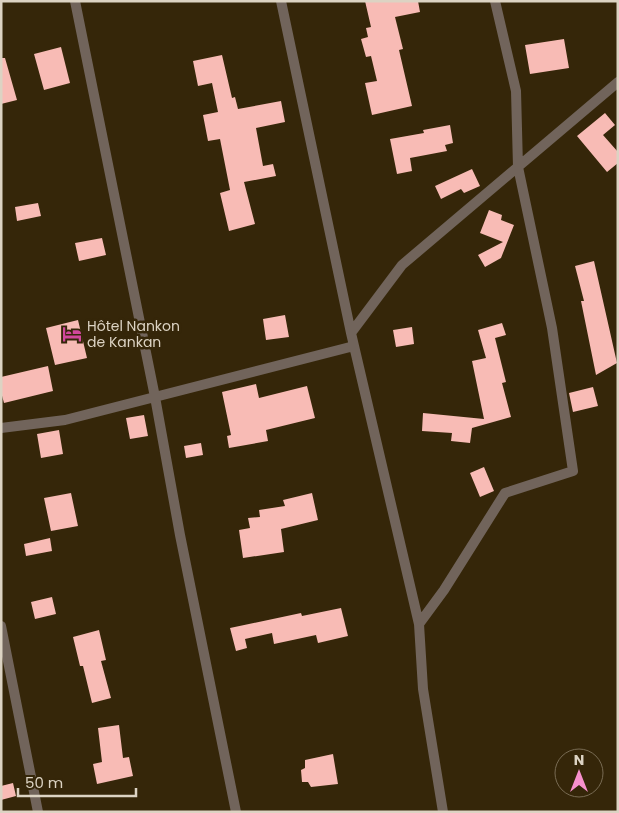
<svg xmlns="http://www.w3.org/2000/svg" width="619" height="813" viewBox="0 0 619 813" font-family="Poppins,sans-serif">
	<rect width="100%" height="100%" fill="#352609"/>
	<!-- building -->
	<path fill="#f8bbb5" d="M365 1H418L420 12 395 17 403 49 399 50 412 106 372 115 365 83 377 81 371 56 366 57 361 39 368 37 366 28 371 27Z
		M564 39 569 68 530 74 525 45Z
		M61 47 70 83 44 90 34 54Z
		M222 55 232 98 235 97 238 109 281 101 285 122 256 128 263 166 273 164 276 176 244 182 255 224 229 231 220 193 230 190 220 139 208 141 203 115 218 112 212 83 198 86 193 61Z
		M1 58H5L17 100 1 104Z
		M605 113 615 125 603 135 618 152V163L607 172 577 136Z
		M450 125 453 143 445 145 447 151 410 158 412 171 397 174 390 139 424 133 423 130Z
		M472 169 480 186 464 193 461 189 441 199 435 186Z
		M38 203 41 216 17 221 15 207Z
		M489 210 502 215 501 220 514 225 501 258 485 267 478 255 503 242 480 233Z
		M102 238 106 255 79 261 75 243Z
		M594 261 617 363 596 375 581 301H584L575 266Z
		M285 315 289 337 266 340 263 319Z
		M78 320 87 358 55 365 46 328Z
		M502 323 506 335 495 338 506 382 502 383 511 417 472 428 470 443 451 441 452 433 422 431 423 413 484 419 472 361 486 358 478 330Z
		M412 327 414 344 396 347 393 330Z
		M48 366 53 391 4 403 1 392V377Z
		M256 384 259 398 307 386 315 418 266 430 268 441 229 448 227 436 231 435 222 392Z
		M593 387 598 406 573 412 569 393Z
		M144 415 148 436 130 439 126 418Z
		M59 430 63 454 41 458 37 434Z
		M201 443 203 455 186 458 184 446Z
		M484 467 494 491 480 497 470 473Z
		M71 493 78 526 51 531 44 498Z
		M312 493 318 520 281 529 284 552 243 558 239 530 250 528 248 518 260 517 259 510 285 506 283 500Z
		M50 538 52 551 26 556 24 544Z
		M52 597 56 614 35 619 31 602Z
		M341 608 348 636 318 643 316 635 274 644 272 633 245 639 247 648 236 651 230 628 301 613 302 616Z
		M99 630 106 660 101 661 111 698 92 703 83 666H80L73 637Z
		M119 725 123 758 129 757 133 776 97 784 93 764 102 762 98 728Z
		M333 754 338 784 311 787 308 782H302L301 770 305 768V760Z
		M13 783 16 796 1 800V786Z"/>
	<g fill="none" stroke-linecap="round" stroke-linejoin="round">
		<!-- minor -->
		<path stroke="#71645b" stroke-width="10" d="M75 1 155 397 180 535 236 812
			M281 1 351 333 419 624 423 689 443 812
			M351 333 402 265 618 82
			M1 428 65 420 354 346
			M419 624 444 590 505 493 573 471 552 328 518 167 516 91 495 1
			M1 626 38 812"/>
	</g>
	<!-- icons -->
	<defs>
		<g id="hotel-bare" transform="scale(1.5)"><path d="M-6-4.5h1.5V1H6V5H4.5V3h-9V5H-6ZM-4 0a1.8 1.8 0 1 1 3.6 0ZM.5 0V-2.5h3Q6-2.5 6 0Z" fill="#d1479c" stroke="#352609" stroke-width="2.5" paint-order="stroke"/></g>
	</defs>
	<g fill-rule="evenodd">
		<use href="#hotel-bare" x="72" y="334"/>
	</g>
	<g text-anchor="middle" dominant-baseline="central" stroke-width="5" stroke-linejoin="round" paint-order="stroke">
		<!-- poi labels -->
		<g font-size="14" fill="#dcd3c3" stroke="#352609" text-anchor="start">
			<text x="87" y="326">Hôtel Nankon<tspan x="87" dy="16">de Kankan</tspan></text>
		</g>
	</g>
	<!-- border -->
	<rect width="619" height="813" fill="none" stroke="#dcd3c3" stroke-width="5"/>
	<!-- north arrow -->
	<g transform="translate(579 773)"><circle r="24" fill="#352609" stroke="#786b53"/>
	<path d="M0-4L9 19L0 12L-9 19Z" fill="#f790cd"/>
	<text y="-8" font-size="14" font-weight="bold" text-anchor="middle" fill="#dcd3c3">N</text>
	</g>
	<!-- scale -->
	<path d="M18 788v8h118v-8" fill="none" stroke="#dcd3c3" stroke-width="2.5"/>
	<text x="25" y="788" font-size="15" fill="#dcd3c3" stroke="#352609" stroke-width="4" paint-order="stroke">50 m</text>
</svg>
